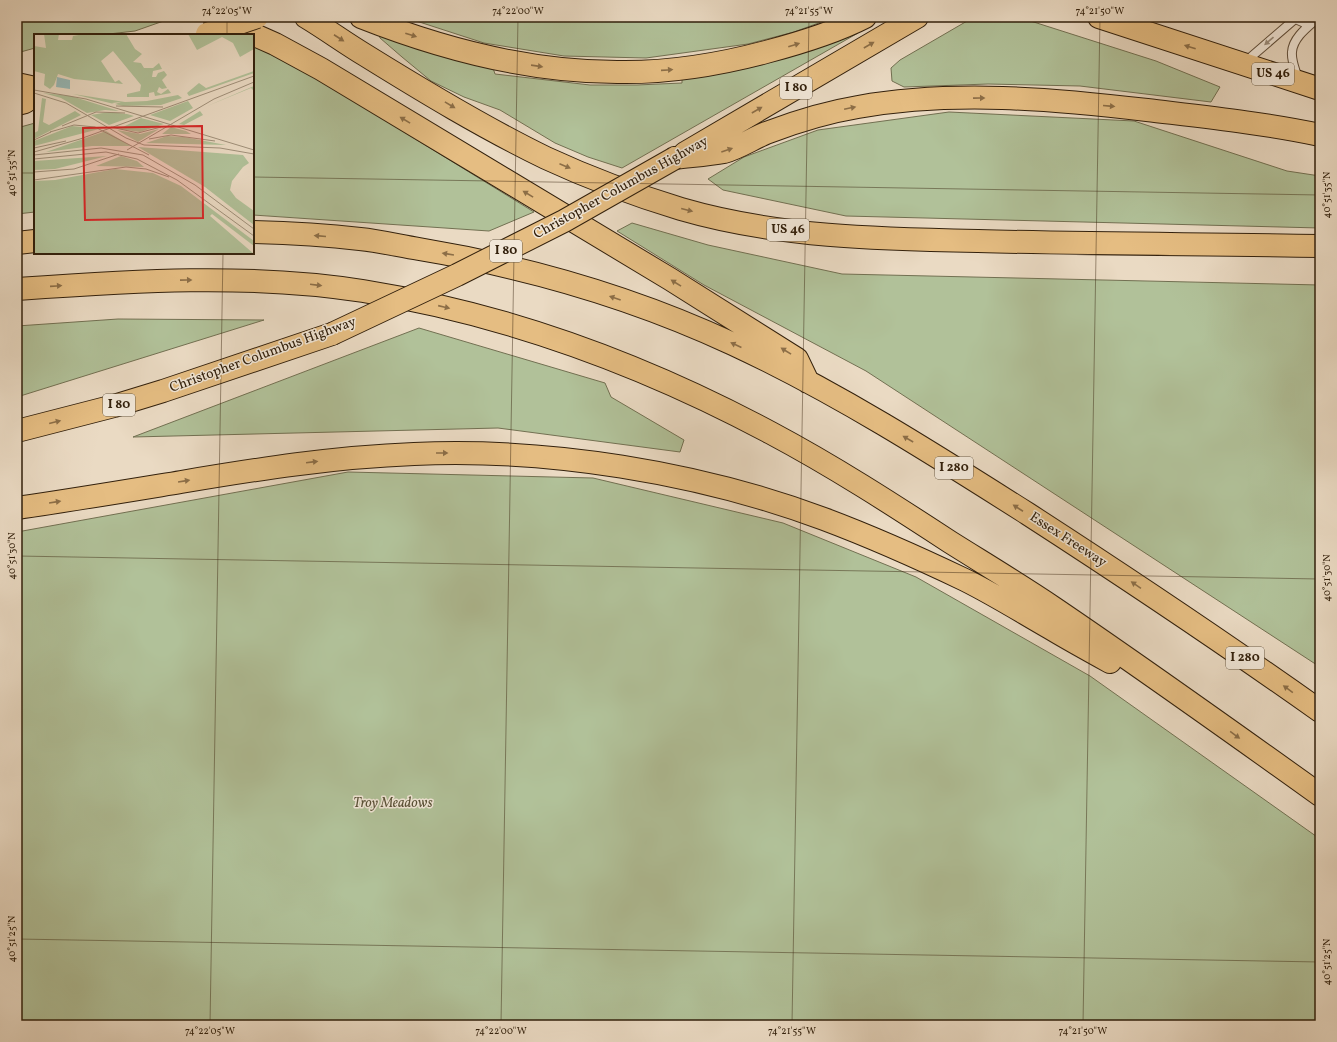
<svg xmlns="http://www.w3.org/2000/svg" width="1337" height="1042" viewBox="0 0 1337 1042" font-family="Vollkorn,serif">
	<rect width="100%" height="100%" fill="#eadac3"/>
	<filter id="stains"><feTurbulence type="fractalNoise" baseFrequency=".005" numOctaves="4"/><feColorMatrix values="0 0 0 0 .2 0 0 0 0 .09 0 0 0 0 .02 0 0 0 .5 -.17"/></filter>
	<radialGradient id="worn" r=".72"><stop offset=".6" stop-color="#630" stop-opacity="0"/><stop offset="1" stop-color="#630" stop-opacity=".3"/></radialGradient>
	<!-- green -->
	<path fill="#b1c199" stroke="#727052" d="M17 17H175L135 31 100 35H35V48L17 53Z
		M404 17H835L794 32 748 44 646 58 564 56 484 43Z
		M974 17H1018L1156 61 1220 87 1211 102 1080 86 988 84 904 87 892 81 891 68 900 60Z
		M856 31 858 33 622 168 588 157 555 143 500 110 464 97 431 81 402 57 380 38 379 35 493 68 495 74 590 85H637L682 83V77Z
		M253 40V39L534 212 489 231 253 215Z
		M949 112 1134 121 1287 171 1320 176V228L846 216 723 190 708 179 744 157 818 130Z
		M35 123V212L17 214V128Z
		M632 223 708 245 842 274 1320 285V667L866 371 704 285 617 231Z
		M118 319 264 320 17 397V326Z
		M419 328 605 383 611 397 684 440 680 452 498 428 133 437Z
		M348 472 593 478 783 523 916 577 1090 676 1320 839V1025H17V532Z"/>
	<g fill="none" stroke-linecap="round" stroke-linejoin="round">
		<!-- service casing -->
		<g stroke="#604e3a" stroke-width="10">
			<path id="service" d="M1291 17 1309 25
				M1244 63 1295 19
				M1298 79C1296 71 1291 61 1292 52 1293 37 1309 26 1319 17"/>
		</g>
		<!-- trunk casing -->
		<g stroke="#32200c" stroke-width="24">
			<path id="trunk" d="M306 17C326 29 345 43 365 55 423 91 484 128 546 158 589 178 635 195 681 209 777 237 878 239 978 241 1092 244 1206 244 1320 246
				M1099 17 1320 89"/>
		</g>
		<!-- motorway casing -->
		<g stroke="#32200c" stroke-width="24">
			<path id="motorway" d="M214 17 275 44 321 69 670 279 797 359 808 382
				M361 17C442 49 530 72 617 72 667 73 717 65 766 52 800 43 834 33 865 17
				M17 84 35 88
				M17 104 25 102 35 95
				M685 153 917 17
				M675 158C691 156 708 155 724 152 739 148 755 137 769 132 798 121 828 112 858 107 953 90 1052 99 1147 110 1205 117 1263 123 1320 135
				M253 232C289 233 325 235 360 239 380 241 400 246 419 249 527 267 634 298 733 344 836 392 932 453 1028 514 1127 578 1224 643 1320 711
				M17 243 35 241
				M17 289C132 281 248 273 363 291 506 314 644 365 771 433 833 466 892 504 950 542 985 564 1020 585 1054 608 1144 669 1232 732 1320 795
				M17 431 114 406 163 391 332 334
				M17 508C72 500 126 491 181 482 258 469 335 457 414 454 547 448 698 472 824 519 872 537 919 558 965 580 995 595 1022 612 1050 628 1070 640 1090 651 1110 662"/>
		</g>
		<!-- service -->
		<use href="#service" stroke="#f1e7d8" stroke-width="8"/>
		<!-- trunk -->
		<use href="#trunk" stroke="#e5bd82" stroke-width="22"/>
		<!-- motorway -->
		<use href="#motorway" stroke="#e5bd82" stroke-width="22"/>
		<!-- motorway-bridge casing -->
		<g stroke="#32200c" stroke-width="24" stroke-linecap="butt">
			<path id="motorway-bridge" d="M207 34 257 17
				M332 334 457 275 564 221 675 158"/>
		</g>
		<!-- motorway-bridge -->
		<use href="#motorway-bridge" stroke="#e5bd82" stroke-width="22"/>
	</g>
	<!-- one-way arrows -->
	<defs><path id="oneway-solid" d="M-6-.8H1V-3.2L6.5 0L1 3.2V.8H-6Z"/></defs>
	<g fill="#8c6e47">
		<use href="#oneway-solid" transform="translate(411 35) rotate(18)"/>
		<use href="#oneway-solid" transform="translate(339 38) rotate(33)"/>
		<use href="#oneway-solid" transform="translate(794 45) rotate(-17)"/>
		<use href="#oneway-solid" transform="translate(869 45) rotate(-30)"/>
		<use href="#oneway-solid" transform="translate(1190 47) rotate(-162)"/>
		<use href="#oneway-solid" transform="translate(537 66) rotate(8)"/>
		<use href="#oneway-solid" transform="translate(667 70) rotate(-4)"/>
		<use href="#oneway-solid" transform="translate(979 98) rotate(-1)"/>
		<use href="#oneway-solid" transform="translate(450 105) rotate(31)"/>
		<use href="#oneway-solid" transform="translate(1109 106) rotate(5)"/>
		<use href="#oneway-solid" transform="translate(850 108) rotate(-12)"/>
		<use href="#oneway-solid" transform="translate(757 110) rotate(-30)"/>
		<use href="#oneway-solid" transform="translate(405 120) rotate(-149)"/>
		<use href="#oneway-solid" transform="translate(727 150) rotate(-19)"/>
		<use href="#oneway-solid" transform="translate(565 166) rotate(23)"/>
		<use href="#oneway-solid" transform="translate(528 194) rotate(-149)"/>
		<use href="#oneway-solid" transform="translate(687 210) rotate(14)"/>
		<use href="#oneway-solid" transform="translate(320 236) rotate(-175)"/>
		<use href="#oneway-solid" transform="translate(448 254) rotate(-171)"/>
		<use href="#oneway-solid" transform="translate(186 280) rotate(-1)"/>
		<use href="#oneway-solid" transform="translate(676 283) rotate(-148)"/>
		<use href="#oneway-solid" transform="translate(316 285) rotate(7)"/>
		<use href="#oneway-solid" transform="translate(56 286) rotate(-4)"/>
		<use href="#oneway-solid" transform="translate(615 298) rotate(-161)"/>
		<use href="#oneway-solid" transform="translate(444 307) rotate(13)"/>
		<use href="#oneway-solid" transform="translate(736 345) rotate(-155)"/>
		<use href="#oneway-solid" transform="translate(786 351) rotate(-148)"/>
		<use href="#oneway-solid" transform="translate(55 422) rotate(-14)"/>
		<use href="#oneway-solid" transform="translate(908 439) rotate(-150)"/>
		<use href="#oneway-solid" transform="translate(442 453)"/>
		<use href="#oneway-solid" transform="translate(312 462) rotate(-7)"/>
		<use href="#oneway-solid" transform="translate(184 481) rotate(-9)"/>
		<use href="#oneway-solid" transform="translate(55 502) rotate(-9)"/>
		<use href="#oneway-solid" transform="translate(1018 508) rotate(-147)"/>
		<use href="#oneway-solid" transform="translate(1136 585) rotate(-146)"/>
		<use href="#oneway-solid" transform="translate(1288 689) rotate(-144)"/>
		<use href="#oneway-solid" transform="translate(1235 735) rotate(36)"/>
	</g>
	<use fill="#9b8d7c" href="#oneway-solid" transform="translate(1269 41) rotate(139)"/>
	<!-- ticks -->
	<path fill="none" stroke="#32200c" stroke-width="1" stroke-opacity="0.45" d="M227 35V17M17 173H35M253 177 1320 195M17 556 1320 579M17 939 1320 962M210 1025 223 253M501 1025 518 17M792 1025 809 17M1083 1025 1100 17"/>
	<g text-anchor="middle" dominant-baseline="central" stroke-width="3" stroke-linejoin="round" paint-order="stroke">
		<!-- shield labels -->
		<g fill="#f1e7d8" stroke="#6b5c49" stroke-width="1">
			<rect x="1252" y="63" width="42" height="22" rx="3"/>
			<rect x="780" y="77" width="32" height="22" rx="3"/>
			<rect x="767" y="219" width="42" height="22" rx="3"/>
			<rect x="490" y="240" width="32" height="22" rx="3"/>
			<rect x="103" y="394" width="32" height="22" rx="3"/>
			<rect x="935" y="457" width="38" height="22" rx="3"/>
			<rect x="1226" y="647" width="38" height="22" rx="3"/>
		</g>
		<g font-size="13" font-weight="bold" fill="#32200c">
			<text x="1273" y="74">US 46</text>
			<text x="796" y="88">I 80</text>
			<text x="788" y="230">US 46</text>
			<text x="506" y="251">I 80</text>
			<text x="119" y="405">I 80</text>
			<text x="954" y="468">I 280</text>
			<text x="1245" y="658">I 280</text>
		</g>
		<!-- street labels -->
		<g font-size="14" fill="#32200c" stroke="#f1e7d8">
			<text transform="translate(621 188) rotate(-29)">Christopher Columbus Highway</text>
			<text transform="translate(263 355) rotate(-20)">Christopher Columbus Highway</text>
			<text transform="translate(1068 540) rotate(33)">Essex Freeway</text>
		</g>
		<!-- park labels -->
		<g font-size="14" font-style="italic" fill="#585036" stroke="#f1e7d8">
			<text x="393" y="803">Troy Meadows</text>
		</g>
	</g>
	<!-- overview -->
	<g transform="translate(34 34)">
		<rect width="220" height="220" fill="#eadac3"/>
		<path d="M10 0H25L24 6H38L39 2 50 0H92L101 15 108 20 99 28 107 29 110 34H119L125 29 128 35 119 37 118 43H122L124 39 130 37 133 41 128 46 133 54 128 55 125 53 123 58 127 60 134 55 137 59 121 62 120 58 115 59V63H93V60L106 57 107 51 79 17 67 27 81 48 85 46 89 50 40 45 24 40 20 51 16 55 10 51 11 40 0 37V12L12 14ZM154 0H220V15L206 23 199 9 188 3 163 16ZM220 37V39L155 62 153 59 165 49 172 54ZM220 52V57L217 54 171 73ZM9 59 37 62 85 77 71 76 53 79 27 64ZM39 60 91 68 113 67 144 61 148 64 127 71 89 72 81 70 87 68 78 69 80 70ZM8 64 12 65 9 88 15 91 41 77 47 81 0 105V99L4 97ZM154 67 159 74 136 87 116 81ZM166 77 169 81 150 91 145 90ZM75 78 93 80 100 82 75 91 57 81ZM107 84 130 90 106 98 85 95ZM38 92 65 95 0 112V107ZM137 93 152 97 157 100H128ZM125 95 104 108 83 96 106 100ZM72 97 97 112H58L12 118ZM133 102 150 103 192 111 112 109ZM104 113 209 121 215 129 209 133 198 147 196 156 202 164 220 177V191L171 153ZM73 122 21 135 0 136V127ZM87 122 103 127 110 133 62 132ZM81 135 119 139 147 152 220 207V212L178 180 176 182 220 220H0V147L21 146Z" fill="#b1c199"/>
		<path d="M23 43 36 46V55L22 53Z" fill="#98bab8"/>
		<path fill="none" stroke="#a0907a" stroke-width="1" d="M0 56 52 65 220 116M0 59 32 69 92 104 110 111 186 114 220 120M82 72 129 73M28 92 62 78 91 79M77 93 104 99 127 93M16 98 40 91 61 93 115 121M115 105 137 101 181 107M0 106 17 98M0 114 32 107M93 116 180 65 220 48M0 118 46 105 220 42M0 121 67 114 109 121 161 151 220 195M0 125 72 118 103 125 143 146 220 202M0 138 40 135 85 120M0 146 92 133 112 135 135 143"/>
		<path fill="#d62828" fill-opacity="0.15" stroke="#d62828" stroke-width="2" d="M168 92 169 184 51 186 49 94Z"/>
		<rect width="220" height="220" fill="none" stroke="#32200c" stroke-width="2"/>
	</g>
	<!-- margin -->
	<rect width="1337" height="1042" fill="none" stroke="#eadac3" stroke-width="44"/>
	<rect x="22" y="22" width="1293" height="998" fill="none" stroke="#32200c" stroke-width="1.5"/>
	<g font-size="10" text-anchor="middle" fill="#32200c">
		<text x="227" y="14">74°22'05"W</text>
		<text x="518" y="14">74°22'00"W</text>
		<text x="809" y="14">74°21'55"W</text>
		<text x="1100" y="14">74°21'50"W</text>
		<text transform="translate(11 173) rotate(-90)" y="4">40°51'35"N</text>
		<text transform="translate(1326 195) rotate(-90)" y="4">40°51'35"N</text>
		<text transform="translate(11 556) rotate(-90)" y="4">40°51'30"N</text>
		<text transform="translate(1326 578) rotate(-90)" y="4">40°51'30"N</text>
		<text transform="translate(11 939) rotate(-90)" y="4">40°51'25"N</text>
		<text transform="translate(1326 962) rotate(-90)" y="4">40°51'25"N</text>
		<text x="210" y="1034">74°22'05"W</text>
		<text x="501" y="1034">74°22'00"W</text>
		<text x="792" y="1034">74°21'55"W</text>
		<text x="1083" y="1034">74°21'50"W</text>
	</g>
	<rect width="100%" height="100%" filter="url(#stains)"/>
	<rect width="100%" height="100%" fill="url(#worn)"/>
</svg>
